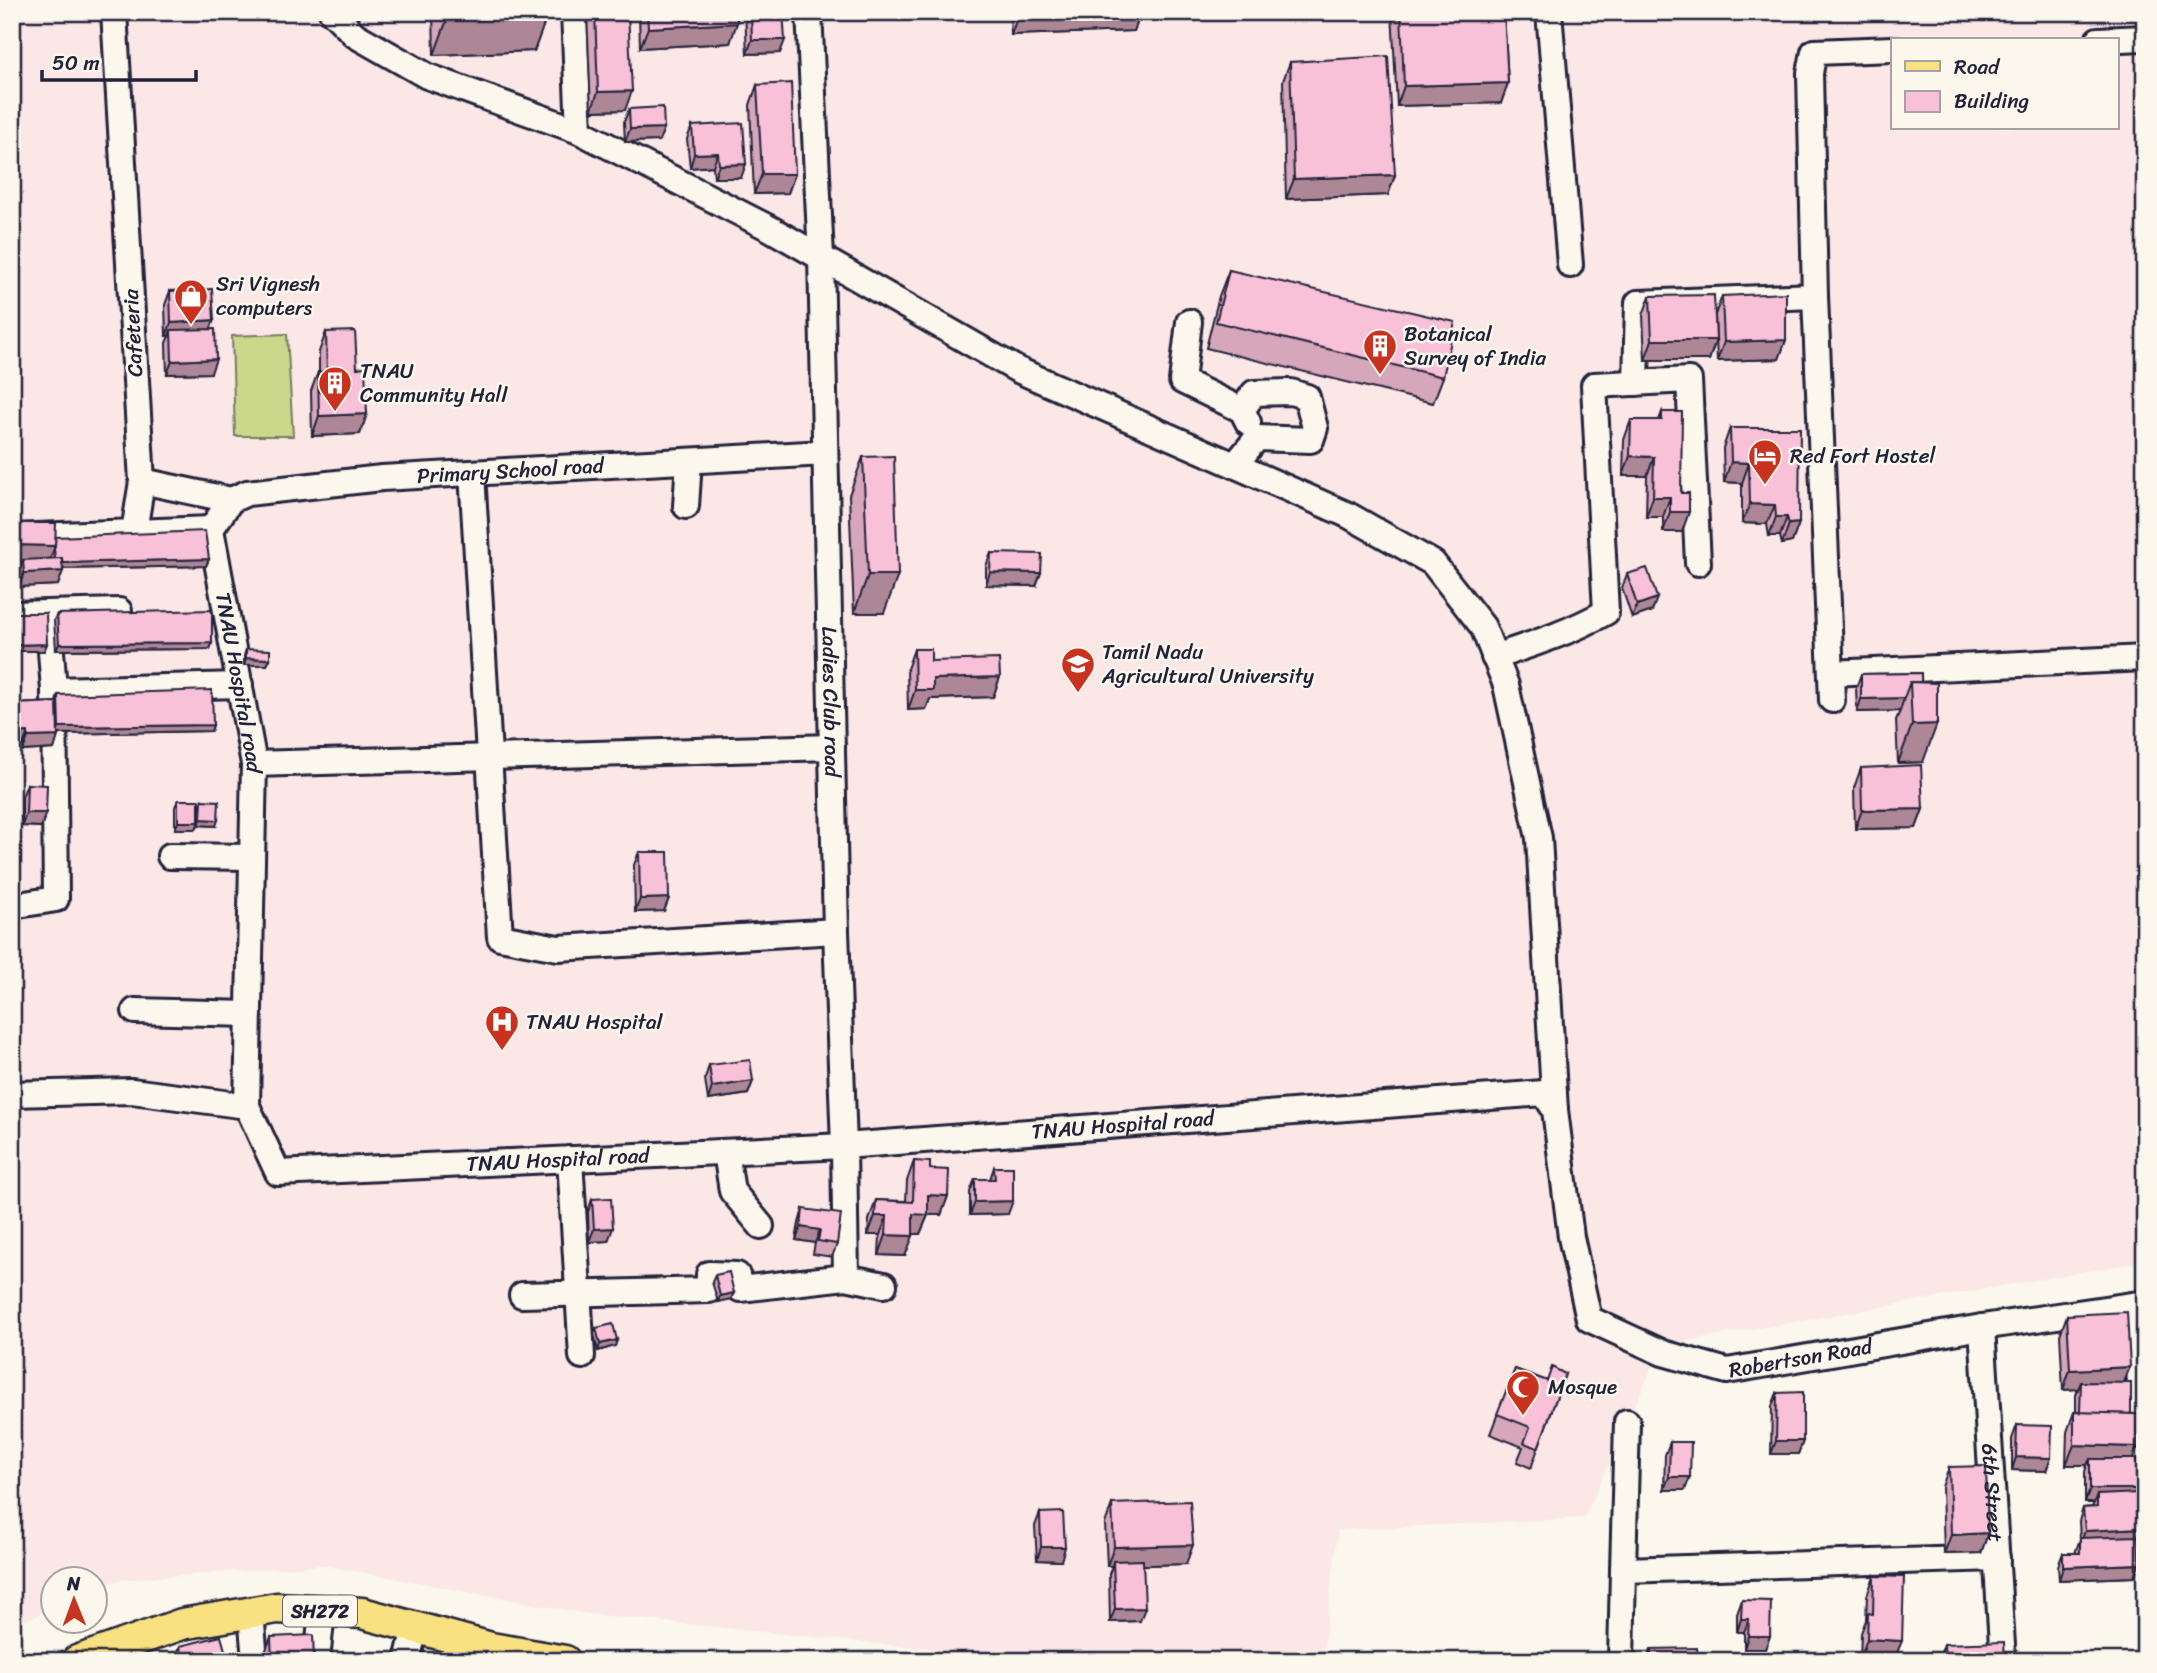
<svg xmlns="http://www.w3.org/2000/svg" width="2157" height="1673" viewBox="0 0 2157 1673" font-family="Sriracha,sans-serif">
	<rect width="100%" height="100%" fill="#fbf7ec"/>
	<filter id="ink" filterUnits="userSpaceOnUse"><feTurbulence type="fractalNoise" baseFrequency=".0143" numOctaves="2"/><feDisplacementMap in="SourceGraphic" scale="14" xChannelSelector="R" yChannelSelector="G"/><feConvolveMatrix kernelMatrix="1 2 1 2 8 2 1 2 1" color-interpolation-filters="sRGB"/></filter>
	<g filter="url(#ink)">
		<!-- built -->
		<path fill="#fae7e6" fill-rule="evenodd" d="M12 12H2145V1261L1662 1345 1584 1518 1338 1530 1322 1661H1050L588 1614 323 1565 117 1580 95 1590 94 1578H52V1609L12 1626ZM1893 40H2117V128H1893Z"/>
		<!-- pitch -->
		<path fill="#cbd78a" stroke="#767c62" stroke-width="2" d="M287 334 293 436H235L232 336Z"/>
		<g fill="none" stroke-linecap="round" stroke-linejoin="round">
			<!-- minor casing -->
			<g stroke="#22223b" stroke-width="30">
				<g id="minor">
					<path id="s1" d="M332 12 355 35 427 76 579 131 771 229 1018 370 1348 515 1433 563 1483 627 1506 685 1539 838 1555 1110 1571 1237 1589 1319 1663 1353 1727 1371 1982 1327 2145 1303"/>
					<path d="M574 12 579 131"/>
					<path id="s2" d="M809 12 821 257 836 931 844 1146 846 1277"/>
					<path d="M1549 12 1570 265"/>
					<path d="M2098 40 2145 38"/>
					<path d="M1189 322 1182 381 1242 410 1248 422"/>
					<path d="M1636 383 1638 303 1815 296"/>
					<path d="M1235 465 1257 438 1311 440 1315 428 1307 397 1291 392 1254 393 1242 410"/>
					<path d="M472 473 500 937 558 948 836 931"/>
					<path d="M142 481 231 500"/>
					<path d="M686 506 689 461"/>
					<path id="s3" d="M211 529 231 500 247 493 382 478 825 453"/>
					<path id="s4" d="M134 532 211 529 254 764 247 1106 278 1173 844 1146 1544 1093 1555 1110"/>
					<path d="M12 537 134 532 142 481 114 12"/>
					<path d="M12 614 119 611"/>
					<path d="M1494 657C1533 644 1571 632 1606 612L1594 385 1689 380 1698 563"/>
					<path d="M1831 673 2145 658"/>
					<path d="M54 690 240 685"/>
					<path d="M1832 700 1815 296 1810 73 1814 52 1893 49"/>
					<path d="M254 764 832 747"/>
					<path d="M170 856 252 857"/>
					<path d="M12 906 56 899 54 690 48 613"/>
					<path d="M135 1011 249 1014"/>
					<path d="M12 1094 132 1091 247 1106"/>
					<path d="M726 1152 732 1191 761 1226"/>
					<path d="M570 1159 582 1356"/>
					<path d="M522 1295 709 1290V1274L737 1275 740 1289 846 1277 884 1285"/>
					<path d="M2133 1305 2145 1437"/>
					<path id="s5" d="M1982 1327 2003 1661"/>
					<path d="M1623 1570 1627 1422"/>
					<path d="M251 1612 255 1661"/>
					<path d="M317 1661 322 1611"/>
					<path d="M407 1661 415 1628"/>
					<path d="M1621 1661 1623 1570 1997 1558"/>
				</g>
			</g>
			<!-- major casing -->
			<g stroke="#22223b" stroke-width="35">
				<path id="major" d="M77 1661 182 1624 277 1608 362 1613 491 1648 565 1661"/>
			</g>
			<!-- minor -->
			<use href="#minor" stroke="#fbf7ec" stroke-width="24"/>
			<!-- major -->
			<use href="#major" stroke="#f9e181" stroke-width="30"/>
		</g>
		<!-- wall -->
		<path fill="#d6a6ba" stroke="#22223b" stroke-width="2" d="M433 12H548L534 51 434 55Z
			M587 12H628L625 110 591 111Z
			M639 12H737L730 43 640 48Z
			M745 12H783L780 53 747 54Z
			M1010 12H1141L1134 31 1011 35Z
			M1392 12H1504L1508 83 1501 103 1397 106Z
			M1290 62 1395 175 1388 195 1286 199 1283 81Z
			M757 85 795 174 788 193 754 194 750 105Z
			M629 109 664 128 659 141 625 142 624 122Z
			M692 126 741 178H714L713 166 690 168 687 139Z
			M1229 270 1443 377 1433 403 1206 348 1219 296Z
			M170 291 210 329 211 373 167 374 166 343 169 336H166L165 305Z
			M1650 296 1716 340 1709 360H1645L1643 315Z
			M1722 296 1786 340 1779 359 1717 361 1715 315Z
			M326 332 357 368 367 414 360 434 312 436 311 391 318 372H319V352Z
			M1662 412 1682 532H1663V517H1646L1647 476H1623L1624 440 1631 420H1659Z
			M1730 428 1799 523 1792 542 1782 544 1780 536H1769L1767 524 1742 523V483L1724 482 1723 448Z
			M863 457 884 613H854L849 495Z
			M12 523 56 537 209 559 206 566 63 569 58 585 19 587 18 573 21 565H17Z
			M991 553 1036 586 986 585V566Z
			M1627 574 1652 611 1632 618 1622 588Z
			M57 614 212 643 210 649 56 650 54 620Z
			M246 649 270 659 267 665H244V656Z
			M914 649 931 661 1000 677 993 697 930 699 926 709 908 710 907 669Z
			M1921 673 1923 762 1898 763 1896 720 1900 711 1857 712 1856 688 1861 674Z
			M58 695 213 725 211 731 58 734 54 749 23 751V745L12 746V704L56 702Z
			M1861 768 1923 809 1916 828 1855 829 1854 788Z
			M27 784 46 813 41 827 22 826V797Z
			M178 800 199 819 200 806 202 800 216 826 198 825V823L196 829H175V807Z
			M639 852 669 898 664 911 635 912 634 865Z
			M709 1065 753 1081 748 1094 708 1100 705 1079Z
			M914 1161 930 1169 948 1196 941 1215H928L920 1234H913L905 1256 879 1255 880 1235H868L869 1220 876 1200 906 1201 907 1181Z
			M994 1167 1008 1214 970 1215V1192L975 1179H990Z
			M592 1199 608 1241 589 1242 588 1212Z
			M803 1209 837 1244 832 1257 813 1254 815 1243 796 1240 799 1223Z
			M715 1275 731 1299 718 1302 712 1282Z
			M2067 1315 2124 1383 2131 1414 2133 1459 2136 1493 2139 1564 2134 1577 2059 1580 2058 1566 2063 1553H2075L2080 1539 2079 1521 2083 1508 2092 1507 2094 1503H2085V1472L2087 1465H2066L2067 1432 2074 1412H2076V1395L2078 1389 2063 1390 2060 1335Z
			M596 1328 617 1340 615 1346 598 1351 594 1334Z
			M1515 1369 1547 1381 1565 1374 1531 1468 1517 1462 1523 1447 1490 1434Z
			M1777 1393 1803 1441 1798 1454H1771L1772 1406Z
			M2017 1425 2046 1471 2012 1470V1439Z
			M1670 1442 1685 1490H1664L1665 1455Z
			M1949 1467 1988 1533 1981 1553 1944 1554 1942 1487Z
			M1112 1504 1186 1564 1143 1565 1140 1621 1110 1622 1109 1574 1112 1566H1107L1105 1524Z
			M1040 1513 1061 1561 1037 1560 1035 1526Z
			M1874 1576 1894 1660 1860 1659 1861 1633 1866 1620 1867 1596Z
			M1742 1600 1770 1636 1765 1649H1744V1632H1737V1614Z
			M271 1637 314 1661H266V1650Z
			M1944 1644 2005 1661H1938Z
			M180 1646 228 1661H174Z
			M1651 1649 1697 1661H1646Z"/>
		<!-- shaded-wall -->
		<path fill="#ae8797" stroke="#22223b" stroke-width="2" d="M1103 12H1141L1134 31 1011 35 1018 15Z
			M548 13 534 51 434 55 448 17Z
			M737 23 730 43 640 48 648 28Z
			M752 40H785L780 53 747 54Z
			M1508 83 1501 103 1397 106 1404 86Z
			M632 91 625 110 591 111 598 92Z
			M664 128 659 141 625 142 630 129Z
			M718 153 713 166 690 168 694 154Z
			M746 164 741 178H714L719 165Z
			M762 174H795L788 193 754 194Z
			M1395 175 1388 195 1286 199 1294 179Z
			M214 320 209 333 171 330 169 336H166L171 323Z
			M1652 340H1716L1709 360H1645Z
			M1786 340 1779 359 1717 361 1724 342Z
			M216 359 211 373 167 374 172 361Z
			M367 414 360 434 312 436 319 416Z
			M1630 456 1654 457 1647 476H1623Z
			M1731 462 1749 463 1742 483 1724 482Z
			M1653 497H1670L1663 517H1646Z
			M1750 504 1775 505 1767 524 1742 523Z
			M1670 512H1689L1682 532H1663Z
			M1776 517H1787L1780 536H1769Z
			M1799 523 1792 542 1782 544 1789 524Z
			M18 545 55 546 48 565 23 560 21 565H12Z
			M209 559 206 566 53 569 55 563Z
			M12 570H17L12 583Z
			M63 571 58 585 19 587 24 573Z
			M990 572 1041 573 1036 586 986 585Z
			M868 575H898L884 613H854Z
			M1657 598 1652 611 1632 618 1637 605Z
			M212 643 210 649 56 650 59 644Z
			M47 644 44 651H12V645Z
			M246 658 270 659 267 665H244Z
			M1000 677 993 697 930 699 926 709 908 710 915 690 933 679Z
			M1904 698 1900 711 1857 712 1861 699Z
			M1937 724 1923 762 1898 763 1912 725Z
			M213 725 211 731 57 734 59 727Z
			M28 732 23 745 12 746V733Z
			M58 736 54 749 23 751 28 737Z
			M1923 809 1916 828 1855 829 1862 810Z
			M26 813H46L41 827 22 826Z
			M201 819 218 820 216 826 198 825Z
			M178 822H199L196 829H175Z
			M669 898 664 911 635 912 640 899Z
			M753 1081 748 1094 708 1100 712 1087Z
			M928 1195 948 1196 941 1215H928L920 1234H906L913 1214Z
			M1013 1201 1008 1214 970 1215 975 1202Z
			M875 1216H887L880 1235H868Z
			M801 1227 820 1230 815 1243 796 1240Z
			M613 1228 608 1241 589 1242 594 1229Z
			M886 1235 913 1236 905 1256 879 1255Z
			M734 1293 731 1299 718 1302 720 1296Z
			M617 1340 615 1346 598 1351 600 1344Z
			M2130 1367 2122 1387 2081 1382 2078 1389 2063 1390 2070 1370Z
			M1776 1441H1803L1798 1454H1771Z
			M2074 1445 2137 1447 2130 1467 2090 1459 2087 1465H2066Z
			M2016 1457 2051 1458 2046 1471 2012 1470Z
			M1669 1477H1690L1685 1490H1664Z
			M2090 1489H2138L2133 1502 2097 1495 2094 1503H2085Z
			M2141 1528 2136 1541 2080 1544 2085 1531Z
			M1988 1533 1981 1553 1944 1554 1951 1535Z
			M1193 1545 1186 1564 1114 1566 1113 1561 1112 1566H1107L1114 1547Z
			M1041 1547H1065L1061 1561 1037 1560Z
			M2139 1564 2134 1577 2059 1580 2063 1567Z
			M1145 1608 1140 1621 1110 1622 1115 1609Z
			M1741 1619H1749L1744 1632H1737Z
			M1748 1636H1770L1765 1649H1744Z
			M1867 1639 1902 1641 1894 1660 1860 1659Z"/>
		<!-- building -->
		<path fill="#f9c1d8" stroke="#22223b" stroke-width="2" d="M448 12H548L448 17Z
			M595 12H628L632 91 598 92Z
			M647 12H737V23L648 28Z
			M751 12H783L785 40H752Z
			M1018 12H1103L1018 15Z
			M1401 12H1504L1508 83 1404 86Z
			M1388 56 1395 175 1294 179 1290 62Z
			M791 83 795 174H762L757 85Z
			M663 107 664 128 630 129 629 109Z
			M743 123 746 164 719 165 718 153 694 154 692 126Z
			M1229 270 1455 322 1443 377 1216 322Z
			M212 289 214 320 171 323 170 291Z
			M1786 293V340L1724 342 1722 296Z
			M1714 295 1716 340H1652L1650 296Z
			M215 329 216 359 172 361 171 330Z
			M355 331 357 368 365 367 367 414 319 416 318 372 327 371 326 332Z
			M1662 412H1682L1681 493H1689V512H1670V497H1653L1654 457 1630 456 1631 420H1662Z
			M1730 428H1800L1799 523 1789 524 1787 517H1776L1775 505 1750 504 1749 463 1731 462Z
			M894 456 898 575H868L863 457Z
			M12 523H56L55 546 18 545 17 570H12Z
			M205 531 209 559 62 563V558H55L54 549 56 537Z
			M991 553 1042 554 1041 573 990 572Z
			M62 558 63 571 24 573 23 560Z
			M1647 568 1657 598 1637 605 1627 574Z
			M212 610V643L59 644 57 614Z
			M12 613H46L47 644 12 645Z
			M246 649 270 650V659L246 658Z
			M914 649H931V661L999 659 1000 677 933 679V690H915Z
			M1921 673V682H1910L1904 698 1861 699V674Z
			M1910 682 1937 683V724L1912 725Z
			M212 690 213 725 59 727 58 695Z
			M57 702 58 736 28 737V732L12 733V704Z
			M1921 765 1923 809 1862 810 1861 768Z
			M27 784 47 785 46 813H26Z
			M178 800H199V822H178Z
			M202 800 219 801 218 820 201 819Z
			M639 852H668L669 898 640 899Z
			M750 1060 753 1081 712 1087 709 1065Z
			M914 1161 930 1162V1169L949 1170 948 1196 928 1195V1215L913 1214V1236L886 1235 887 1216H875L876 1200 913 1202Z
			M994 1167H1013V1201L975 1202V1179H995Z
			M611 1198 613 1228 594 1229 592 1199Z
			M803 1209 841 1214 837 1244 818 1241 820 1230 801 1227Z
			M729 1272 734 1293 720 1296 715 1275Z
			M2127 1312 2130 1367 2070 1370 2067 1315Z
			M613 1324 617 1340 600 1344 596 1328Z
			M1552 1367 1565 1374 1538 1448 1524 1443 1530 1427 1497 1414 1515 1369 1547 1381Z
			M2081 1382 2131 1383V1414L2080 1412Z
			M1803 1392V1441H1776L1777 1393Z
			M2074 1412 2138 1414 2137 1447 2074 1445Z
			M2017 1425 2052 1426 2051 1458 2016 1457Z
			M1670 1442H1691L1690 1477H1669Z
			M2090 1459H2137L2138 1489H2090Z
			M1986 1466 1988 1533 1951 1535 1949 1467Z
			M2139 1493 2141 1528 2085 1531 2083 1508 2097 1507V1495Z
			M1190 1501 1193 1545 1114 1547 1112 1504Z
			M1063 1512 1065 1547H1041L1040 1513Z
			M2138 1536 2139 1564 2063 1567V1553H2080V1538Z
			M1143 1560 1145 1608 1115 1609 1113 1561Z
			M1874 1576 1904 1577 1902 1641 1867 1639 1868 1613 1873 1614Z
			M1742 1600 1771 1601 1770 1636H1748L1749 1619H1741Z
			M313 1635 314 1660 272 1661 271 1637Z
			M221 1636 228 1661H183L180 1646Z
			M2004 1642 2005 1661H1945L1944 1644Z
			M1697 1648 1698 1660 1651 1661V1649Z"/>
	</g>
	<!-- icons -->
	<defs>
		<g id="shop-pin" transform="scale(1.75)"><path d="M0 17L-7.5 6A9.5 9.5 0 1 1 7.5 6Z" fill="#c8321e" stroke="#fbf7ec"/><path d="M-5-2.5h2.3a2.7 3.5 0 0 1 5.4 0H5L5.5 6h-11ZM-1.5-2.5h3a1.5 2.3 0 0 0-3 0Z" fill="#fff"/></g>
		<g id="building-pin" transform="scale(1.75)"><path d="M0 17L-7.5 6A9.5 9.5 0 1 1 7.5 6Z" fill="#c8321e" stroke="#fbf7ec"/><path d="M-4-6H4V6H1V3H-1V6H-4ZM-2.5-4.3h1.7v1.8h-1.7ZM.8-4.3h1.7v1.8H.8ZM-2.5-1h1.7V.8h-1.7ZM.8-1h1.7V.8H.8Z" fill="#fff"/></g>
		<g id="hotel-pin" transform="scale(1.75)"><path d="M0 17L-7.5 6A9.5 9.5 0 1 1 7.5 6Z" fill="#c8321e" stroke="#fbf7ec"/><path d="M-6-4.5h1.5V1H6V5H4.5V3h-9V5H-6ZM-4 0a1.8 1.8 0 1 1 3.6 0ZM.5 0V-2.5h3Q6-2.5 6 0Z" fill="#fff"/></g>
		<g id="university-pin" transform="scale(1.75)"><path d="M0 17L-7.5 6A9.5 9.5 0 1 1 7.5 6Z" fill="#c8321e" stroke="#fbf7ec"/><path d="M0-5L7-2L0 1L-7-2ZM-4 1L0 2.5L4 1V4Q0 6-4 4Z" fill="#fff"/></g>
		<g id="hospital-pin" transform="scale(1.75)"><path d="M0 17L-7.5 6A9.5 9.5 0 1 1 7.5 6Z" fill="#c8321e" stroke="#fbf7ec"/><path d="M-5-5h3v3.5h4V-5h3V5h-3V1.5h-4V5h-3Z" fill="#fff"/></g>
		<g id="mosque-pin" transform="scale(1.75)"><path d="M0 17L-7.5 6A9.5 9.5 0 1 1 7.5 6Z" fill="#c8321e" stroke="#fbf7ec"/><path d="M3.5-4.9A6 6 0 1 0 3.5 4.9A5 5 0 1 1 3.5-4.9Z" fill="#fff"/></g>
	</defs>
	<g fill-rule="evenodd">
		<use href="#shop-pin" x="191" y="296"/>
		<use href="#building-pin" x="1380" y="346"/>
		<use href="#building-pin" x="335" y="383"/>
		<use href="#hotel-pin" x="1765" y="456"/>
		<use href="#university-pin" x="1078" y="664"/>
		<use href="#hospital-pin" x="502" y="1022"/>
		<use href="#mosque-pin" x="1523" y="1387"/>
	</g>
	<g text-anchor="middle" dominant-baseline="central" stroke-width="5" stroke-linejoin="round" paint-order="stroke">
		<!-- shield labels -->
		<rect fill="#fbf7ec" stroke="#636270" stroke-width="2" x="283" y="1595.5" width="74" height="31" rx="5"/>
		<g font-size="19" font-weight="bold" fill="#22223b">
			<text x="320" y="1611">SH272</text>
		</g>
		<!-- poi labels -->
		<g font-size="21" fill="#22223b" stroke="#fbf7ec" text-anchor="start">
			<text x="216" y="284">Sri Vignesh<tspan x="216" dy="24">computers</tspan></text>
			<text x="1404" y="334">Botanical<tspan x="1404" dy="24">Survey of India</tspan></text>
			<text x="360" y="371">TNAU<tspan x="360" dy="24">Community Hall</tspan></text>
			<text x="1790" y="456">Red Fort Hostel</text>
			<text x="1102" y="652">Tamil Nadu<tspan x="1102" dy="24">Agricultural University</tspan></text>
			<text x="526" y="1022">TNAU Hospital</text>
			<text x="1548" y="1387">Mosque</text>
		</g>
		<!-- street labels -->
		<g font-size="21" fill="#22223b" stroke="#fbf7ec">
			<text transform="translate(133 333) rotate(-93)">Cafeteria</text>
			<text stroke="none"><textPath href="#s3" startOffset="317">Primary School road</textPath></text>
			<text stroke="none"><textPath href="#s4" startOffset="233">TNAU Hospital road</textPath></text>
			<text stroke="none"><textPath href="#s2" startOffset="690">Ladies Club road</textPath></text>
			<text stroke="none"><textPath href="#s4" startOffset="1578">TNAU Hospital road</textPath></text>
			<text stroke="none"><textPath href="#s4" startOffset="1012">TNAU Hospital road</textPath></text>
			<text stroke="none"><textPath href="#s1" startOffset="2242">Robertson Road</textPath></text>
			<text stroke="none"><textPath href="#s5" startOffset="166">6th Street</textPath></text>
		</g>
	</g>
	<!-- margin -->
	<rect width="2157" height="1673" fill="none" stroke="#fbf7ec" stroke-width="42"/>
	<rect x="21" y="21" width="2115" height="1631" fill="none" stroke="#22223b" stroke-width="2.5" filter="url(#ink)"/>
	<!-- legend -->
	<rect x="1891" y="38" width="228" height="91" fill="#fbf7ec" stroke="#a4a2a5" stroke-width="2"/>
	<rect x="1905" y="61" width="35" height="10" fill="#f9e181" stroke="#a4a2a5" stroke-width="2"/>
	<text x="1954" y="74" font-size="21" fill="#22223b">Road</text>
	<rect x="1905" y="91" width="35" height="21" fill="#f9c1d8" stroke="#a4a2a5" stroke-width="2"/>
	<text x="1954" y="108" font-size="21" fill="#22223b">Building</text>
	<!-- north arrow -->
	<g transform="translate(74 1600) rotate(359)"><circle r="33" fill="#fbf7ec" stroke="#a4a2a5" stroke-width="2"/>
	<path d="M0-5L12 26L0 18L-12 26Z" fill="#c8321e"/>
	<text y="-10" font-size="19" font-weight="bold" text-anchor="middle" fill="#22223b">N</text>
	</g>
	<!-- scale -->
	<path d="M42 70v10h154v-10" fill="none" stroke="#22223b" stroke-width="3.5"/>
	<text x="52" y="70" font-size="21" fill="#22223b" stroke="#fbf7ec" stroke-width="5" paint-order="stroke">50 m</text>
</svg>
